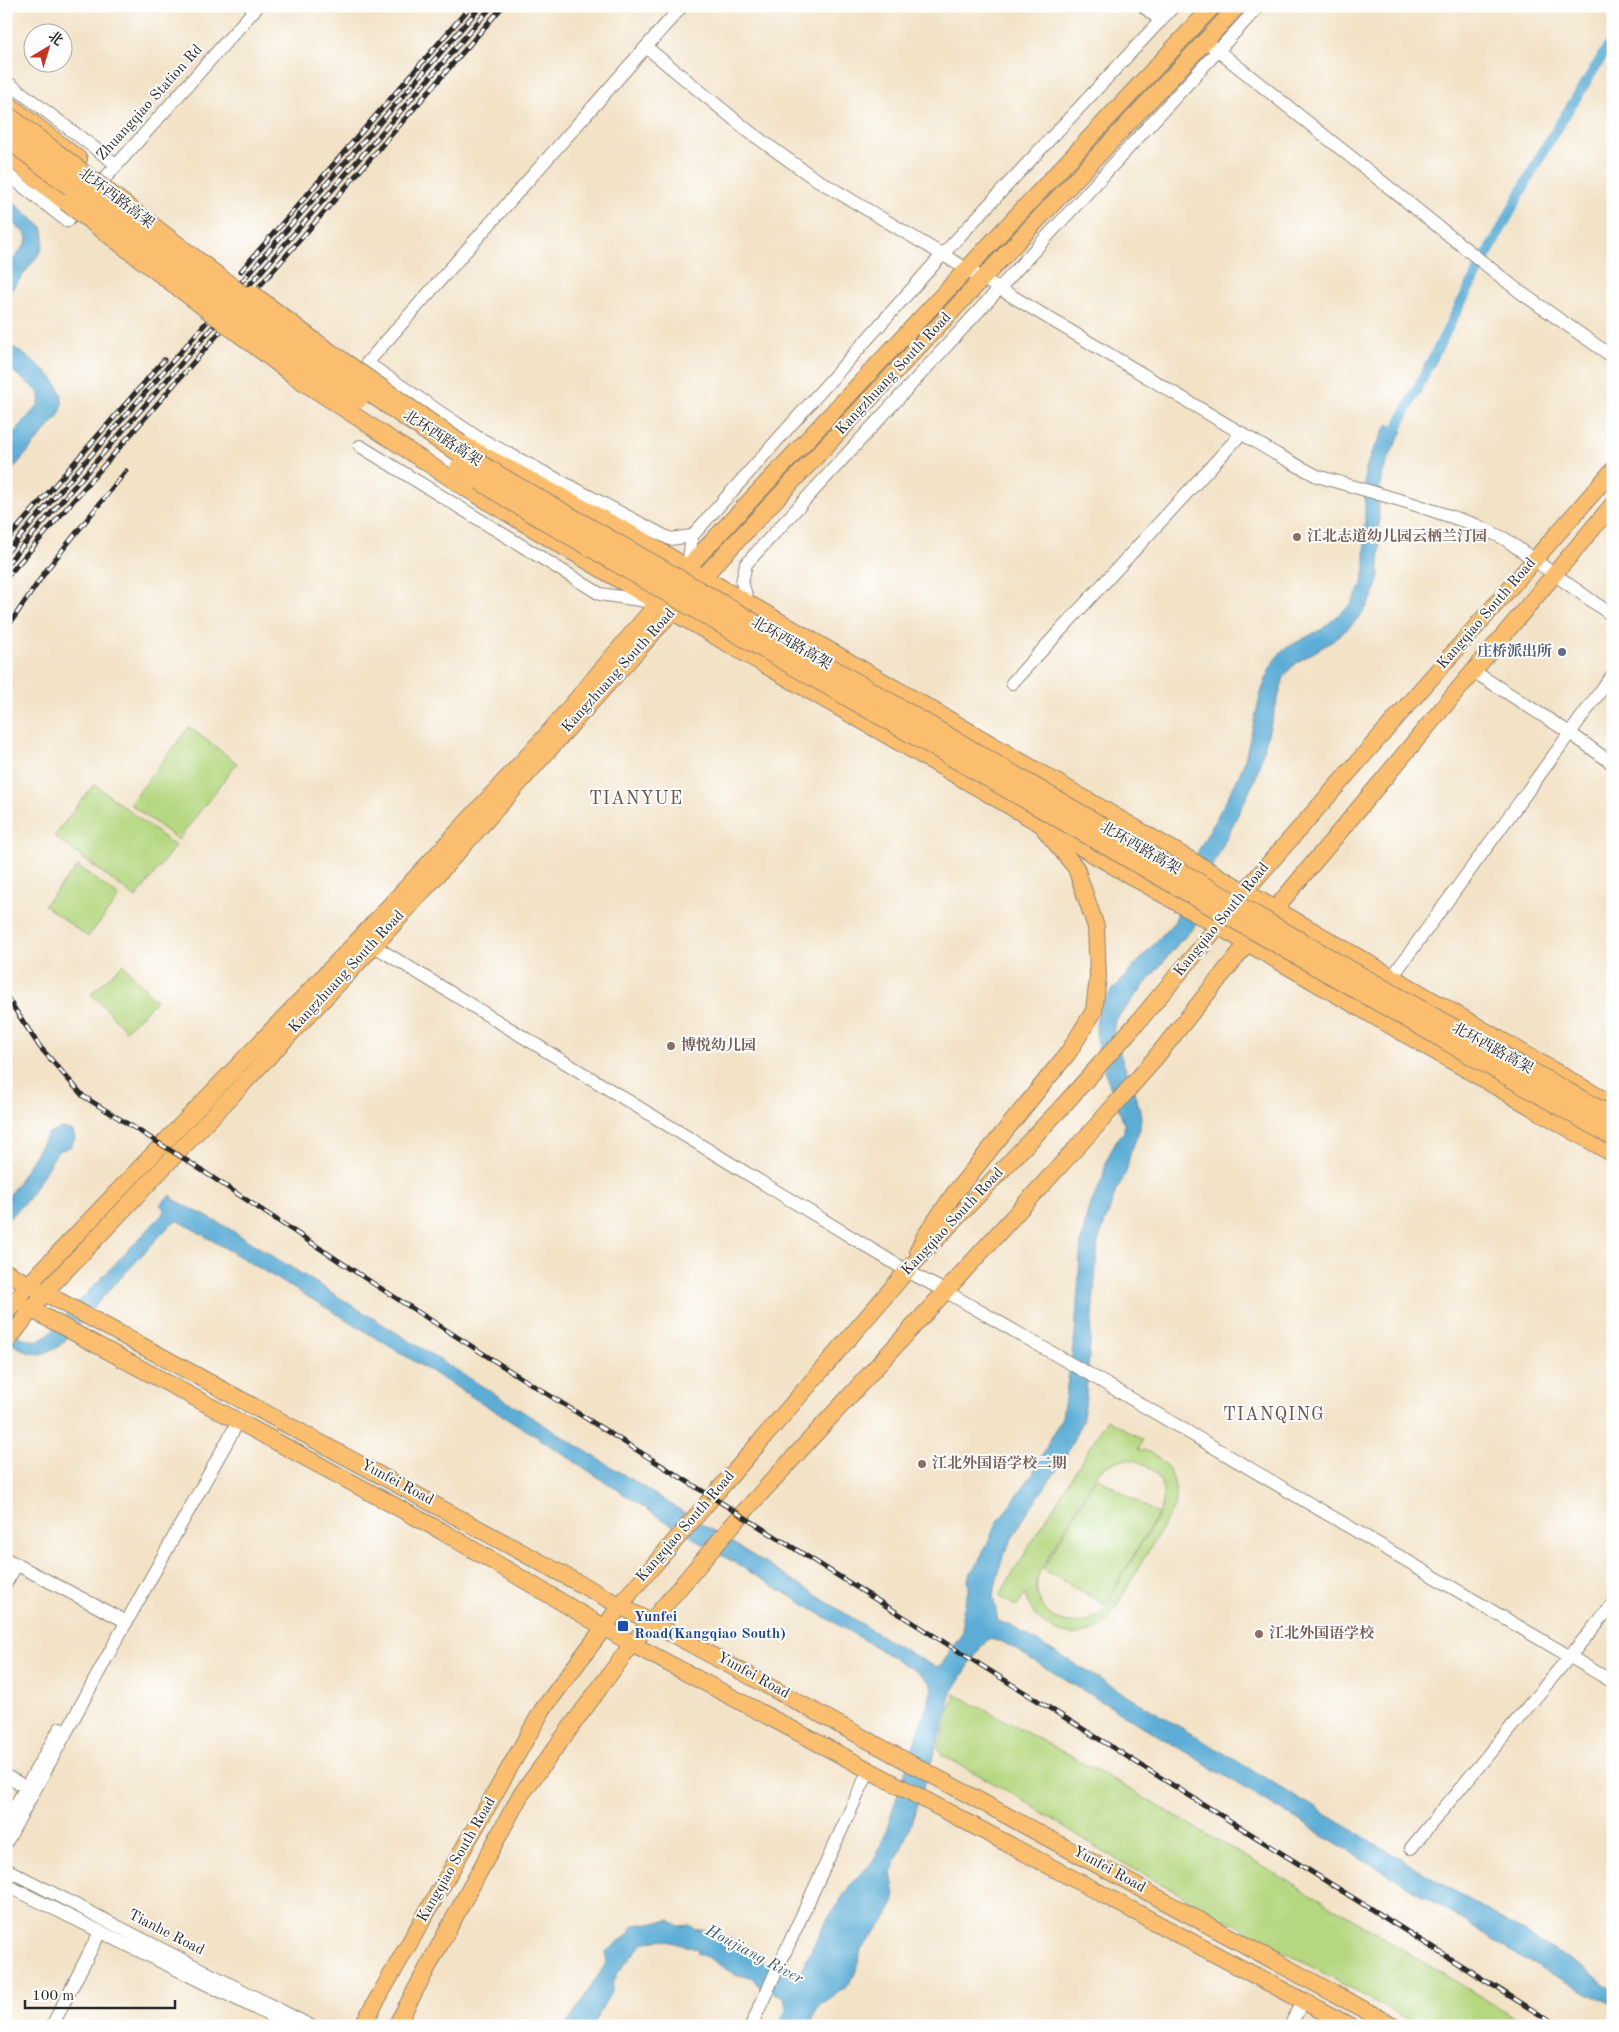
<svg xmlns="http://www.w3.org/2000/svg" width="1619" height="2032" viewBox="0 0 1619 2032" font-family="'Old Standard TT','Noto Serif SC',serif">
	<rect width="100%" height="100%" fill="#fff"/>
	<filter id="ink" filterUnits="userSpaceOnUse"><feTurbulence type="fractalNoise" baseFrequency=".02" numOctaves="2"/><feDisplacementMap in="SourceGraphic" scale="10" xChannelSelector="R" yChannelSelector="G"/><feConvolveMatrix kernelMatrix="1 2 1 2 8 2 1 2 1" color-interpolation-filters="sRGB"/></filter>
	<filter id="wash" filterUnits="userSpaceOnUse"><feTurbulence type="fractalNoise" baseFrequency=".0096" numOctaves="4" result="noise"/><feDisplacementMap in="SourceGraphic" scale="20" xChannelSelector="R" yChannelSelector="G"/><feGaussianBlur stdDeviation="1.12" result="paint"/><feColorMatrix in="noise" values="0 0 0 0 0 0 0 0 0 0 0 0 0 0 0 0 0 1.4 0 .05"/><feComposite in="paint" operator="in"/></filter>
	<g filter="url(#wash)">
		<rect width="100%" height="100%" fill="#f2e2c6"/>
		<!-- green -->
		<path fill="#b4d77f" stroke="#708155" fill-rule="evenodd" d="M189 727 237 763 178 840 130 804Z
			M94 784 175 846 136 898 54 836Z
			M78 866 119 897 88 937 44 905Z
			M123 964 156 1001 126 1030 91 994Z
			M1107 1419 1143 1440 1138 1449C1166 1453 1182 1483 1173 1509L1107 1622C1077 1648 1034 1630 1025 1594L1017 1607 999 1596ZM1124 1459C1154 1461 1171 1484 1160 1512 1146 1536 1132 1559 1119 1582 1113 1593 1107 1607 1098 1615 1082 1627 1058 1626 1046 1611 1036 1599 1034 1585 1040 1571L1098 1472 1111 1463Z
			M1097 1477 1158 1514 1104 1605 1043 1569Z
			M955 1694 1091 1767 1336 1909 1529 2026H1419L1107 1854 1015 1795 942 1755 938 1749Z"/>
		<!-- water -->
		<path fill="#5badd6" stroke="#436c80" d="M6 196 42 227 44 236 42 250 6 297V269L26 243 27 237 25 233 6 218Z
			M6 342C29 359 78 384 57 418L6 477V442L39 404 40 396 37 390 6 366Z
			M1388 424 1403 431C1394 447 1382 468 1380 487 1377 513 1381 540 1379 567 1379 574 1379 583 1376 589 1366 615 1345 633 1323 647 1307 657 1294 661 1284 677L1255 780 1215 861 1197 924 1178 944 1115 1021 1113 1034 1139 1106 1141 1117 1140 1129 1130 1154 1126 1172 1115 1194 1098 1242 1085 1406 1082 1421 1064 1460 1028 1511 1003 1555 993 1596 998 1621 1011 1626 1570 1960 1613 1989V2006L1523 1959 1414 1890 1003 1642 989 1639 982 1645 949 1697V1708L910 1827 891 1873 895 1895 892 1908 888 1916 861 1950 855 1974 845 1988 820 2005 813 2017V2026H778L786 2010 784 1997 760 1987 751 1977 735 1975 707 1957 698 1954 697 1949 660 1939 643 1943 619 1971 613 1983 612 1991 598 2014 594 2026H561L567 2024 607 1962 605 1952 628 1935 634 1925 670 1920 679 1926 690 1925 696 1930C723 1924 747 1955 770 1967 778 1971 787 1973 795 1977L800 1973 826 1921 853 1881 873 1862 881 1846 932 1690 930 1682 917 1672 668 1523 531 1433 337 1314 181 1222 177 1221 172 1223 100 1300 64 1342 55 1349 41 1354 29 1353 6 1341V1329C35 1345 41 1346 62 1319L162 1215 165 1209 161 1206V1203L171 1195 175 1200 223 1225 482 1386 894 1644 936 1667 942 1664 963 1632 962 1616 969 1587 968 1580 970 1572 976 1567 997 1523 1032 1475 1062 1417 1075 1335 1081 1242 1088 1210 1103 1178 1106 1161 1116 1141 1124 1132V1124C1115 1098 1091 1044 1097 1018 1099 1009 1103 1002 1109 994L1175 921 1196 855 1236 782 1244 763 1261 693 1270 668 1277 657 1284 649 1322 629 1350 605 1362 585 1365 570V472L1370 456Z
			M63 1128 73 1131 75 1139 70 1147 58 1151 27 1200 6 1222V1201L48 1134Z"/>
		<g fill="none" stroke-linecap="round" stroke-linejoin="round">
			<!-- canal -->
			<path stroke="#5badd6" stroke-width="10" d="M1392 438 1462 301 1546 146 1613 39"/>
		</g>
	</g>
	<g filter="url(#ink)">
		<g fill="none" stroke-linecap="round" stroke-linejoin="round">
			<!-- minor casing -->
			<g stroke="#8e8678" stroke-width="14">
				<path id="minor" d="M682 6 367 363 477 437 670 539 692 536 943 254 1174 6
					M1143 6 1161 21
					M1212 46 1520 292 1613 357
					M646 47 751 133 811 176 1276 454 1317 476 1410 503 1476 525 1505 539 1613 616
					M6 81 117 165
					M6 173 67 221 258 6
					M360 446 600 594 653 602
					M688 567 692 536
					M748 602 742 582 746 564 1259 6
					M1473 671 1570 733 1613 764
					M1012 683 1242 433
					M366 941 907 1271 945 1291 1113 1388 1613 1682
					M1392 977 1613 674
					M6 1559 127 1622
					M6 1583 17 1564
					M6 1776 26 1787
					M6 1822 60 1728
					M6 1843 113 1646 238 1422
					M1411 1848 1613 1604
					M6 1869 311 2026
					M6 1885 291 2026
					M52 2026 100 1932
					M751 2026 869 1770
					M1290 2026 1303 2001"/>
			</g>
			<!-- major casing -->
			<g stroke="#8e8678" stroke-width="18">
				<path id="major" d="M6 102 79 159
					M6 154 65 202
					M461 443 639 538 703 577 1613 1105
					M467 489 673 612 1613 1154
					M918 1250 925 1236 953 1195 1068 1053 1094 1011 1098 977 1096 927 1076 868 1045 830
					M6 1272 1394 2026
					M23 1305 445 1533 632 1644 1350 2026
					M6 1313 29 1284 360 938 544 738 688 567 1213 6
					M6 1343 45 1292 374 946 703 577 1238 6
					M362 2026 543 1709 630 1593 911 1266 1061 1108 1137 1023 1202 946 1245 891 1613 470
					M396 2026 520 1796 632 1644 741 1515 1099 1123 1148 1067 1275 909 1613 504"/>
			</g>
			<!-- minor -->
			<use href="#minor" stroke="#fff" stroke-width="12"/>
			<!-- major -->
			<use href="#major" stroke="#fbbe6e" stroke-width="16"/>
			<!-- rail casing -->
			<g stroke="#2b2b2b" stroke-width="5">
				<path id="rail" d="M241 271 471 6
					M6 541 164 360
					M6 553 481 6
					M6 565 492 6
					M6 578 503 6
					M6 629 48 568 126 471
					M6 996 40 1047 83 1096 186 1160 374 1284 512 1372 1558 2026"/>
			</g>
			<!-- rail -->
			<use href="#rail" stroke="#fff" stroke-width="3" stroke-dasharray="9" stroke-linecap="butt"/>
			<!-- major-bridge casing -->
			<g stroke="#8e8678" stroke-width="18" stroke-linecap="butt">
				<path id="major-bridge" d="M65 202 294 376 467 489
					M252 293 315 341 461 443"/>
			</g>
			<!-- highway-bridge casing -->
			<g stroke="#8e8678" stroke-width="21" stroke-linecap="butt">
				<path id="highway-bridge" d="M6 115 231 287 309 350 440 440 512 484 661 569 1155 858 1349 970 1613 1118
					M6 137 303 362 358 399
					M460 467 514 502 746 638 1613 1136"/>
			</g>
			<!-- major-bridge -->
			<use href="#major-bridge" stroke="#fbbe6e" stroke-width="16"/>
			<!-- highway-bridge -->
			<use href="#highway-bridge" stroke="#fbbe6e" stroke-width="19"/>
		</g>
	</g>
	<!-- markers -->
	<g fill="#8d6e63" stroke="#fff" stroke-width="2">
		<circle cx="1297" cy="537" r="5"/>
		<circle cx="671" cy="1046" r="5"/>
		<circle cx="922" cy="1464" r="5"/>
		<circle cx="1259" cy="1634" r="5"/>
	</g>
	<circle fill="#5c6f8a" stroke="#fff" stroke-width="2" cx="1562" cy="652" r="5"/>
	<rect fill="#1a4fb4" stroke="#fff" stroke-width="2" x="617" y="1620" width="12" height="12" rx="2.5"/>
	<g text-anchor="middle" dominant-baseline="central" stroke-width="4" stroke-linejoin="round" paint-order="stroke">
		<!-- street labels -->
		<g font-size="15" fill="#2b2b2b" stroke="#fff">
			<text transform="translate(150 103) rotate(-48)">Zhuangqiao Station Rd</text>
			<text transform="translate(116 199) rotate(37)">北环西路高架</text>
			<text transform="translate(894 374) rotate(-47)">Kangzhuang South Road</text>
			<text transform="translate(442 439) rotate(33)">北环西路高架</text>
			<text transform="translate(1487 614) rotate(-49)">Kangqiao South Road</text>
			<text transform="translate(791 644) rotate(30)">北环西路高架</text>
			<text transform="translate(619 671) rotate(-48)">Kangzhuang South Road</text>
			<text transform="translate(1140 849) rotate(30)">北环西路高架</text>
			<text transform="translate(1222 920) rotate(-51)">Kangqiao South Road</text>
			<text transform="translate(347 972) rotate(-47)">Kangzhuang South Road</text>
			<text transform="translate(1492 1049) rotate(29)">北环西路高架</text>
			<text transform="translate(953 1222) rotate(-47)">Kangqiao South Road</text>
			<text transform="translate(397 1483) rotate(28)">Yunfei Road</text>
			<text transform="translate(686 1527) rotate(-49)">Kangqiao South Road</text>
			<text transform="translate(753 1676) rotate(29)">Yunfei Road</text>
			<text transform="translate(457 1860) rotate(-60)">Kangqiao South Road</text>
			<text transform="translate(1109 1870) rotate(29)">Yunfei Road</text>
			<text transform="translate(166 1933) rotate(27)">Tianhe Road</text>
		</g>
		<!-- education labels -->
		<g font-size="15" font-weight="bold" fill="#785e54" stroke="#fff" text-anchor="start">
			<text x="1307" y="537">江北志道幼儿园云栖兰汀园</text>
			<text x="681" y="1046">博悦幼儿园</text>
			<text x="932" y="1464">江北外国语学校二期</text>
			<text x="1269" y="1634">江北外国语学校</text>
		</g>
		<!-- service labels -->
		<g font-size="15" font-weight="bold" fill="#4e5e75" stroke="#fff" text-anchor="end">
			<text x="1552" y="652">庄桥派出所</text>
		</g>
		<!-- transit labels -->
		<g font-size="15" font-weight="bold" fill="#164399" stroke="#fff" text-anchor="start">
			<text x="634" y="1617">Yunfei<tspan x="634" dy="17">Road(Kangqiao South)</tspan></text>
		</g>
		<!-- water labels -->
		<g font-size="16" font-style="italic" fill="#3e5f6f" stroke="#fff">
			<text transform="translate(754 1955) rotate(28)">Houjiang River</text>
		</g>
		<!-- quarter labels -->
		<g font-size="18" letter-spacing="1" fill="#67534c" stroke="#fff">
			<text x="636" y="799">TIANYUE</text>
			<text x="1274" y="1415">TIANQING</text>
		</g>
	</g>
	<!-- margin -->
	<rect width="1619" height="2032" fill="none" stroke="#fff" stroke-width="25"/>
	<!-- north arrow -->
	<g transform="translate(48 48) rotate(38)"><circle r="24" fill="#ffffff" stroke="#aaaaaa"/>
	<path d="M0-4L9 19L0 12L-9 19Z" fill="#c8321e"/>
	<text y="-8" font-size="14" font-weight="bold" text-anchor="middle" fill="#2b2b2b">北</text>
	</g>
	<!-- scale -->
	<path d="M25 2000v8h150v-8" fill="none" stroke="#2b2b2b" stroke-width="2.5"/>
	<text x="32" y="2000" font-size="15" fill="#2b2b2b" stroke="#ffffff" stroke-width="4" paint-order="stroke">100 m</text>
</svg>
